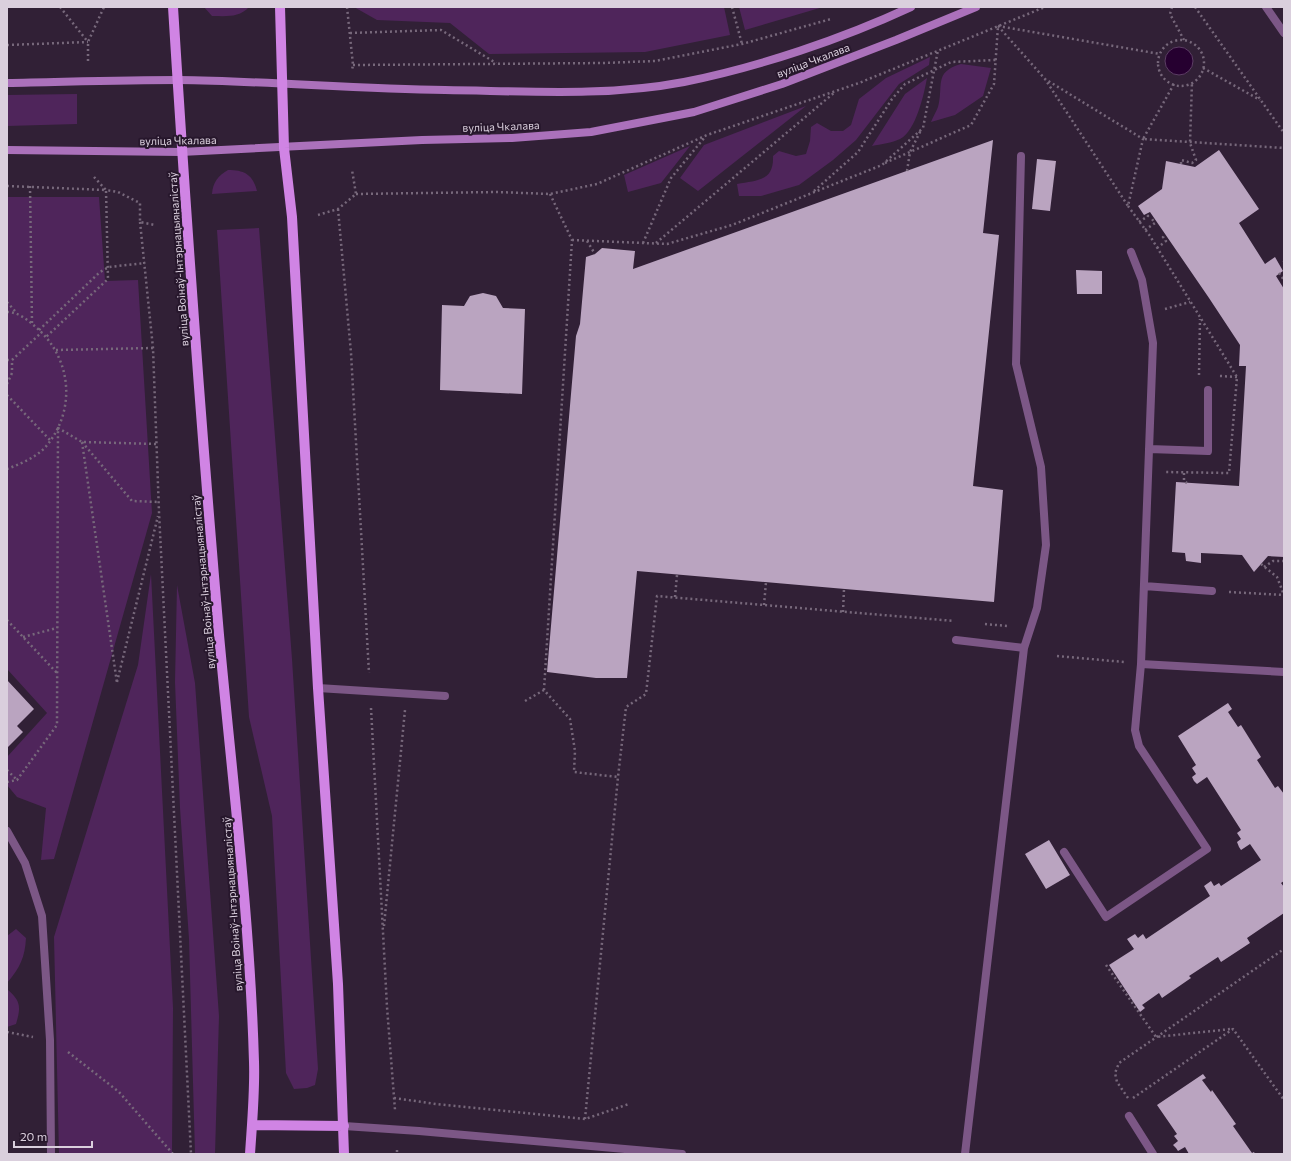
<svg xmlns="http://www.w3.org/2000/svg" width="1291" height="1161" viewBox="0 0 1291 1161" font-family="Commissioner,sans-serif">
	<rect width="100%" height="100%" fill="#312036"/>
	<!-- green -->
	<path fill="#4f255b" d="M204 7H249C239 18 226 16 212 16Z
		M354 7H724L730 35 645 52 489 54 450 23 377 20Z
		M739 7H823L745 30Z
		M930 57 929 65 899 84 856 140 833 160 799 185 761 196H739L737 184C758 180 774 181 773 156L779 151 796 156 806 154 810 141 811 127 817 123 831 131H843L851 125 859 99 886 78Z
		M961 64 991 68 983 96 955 115 931 122C933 117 936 112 938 107 944 86 933 72 961 64Z
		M927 78C924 94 916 131 900 139 892 143 881 144 872 146L905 94Z
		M77 94V124L7 126V95Z
		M806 106 698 191 680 178 704 145Z
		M690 146 661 183 628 192 624 175Z
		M228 170C245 170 253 175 257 191L212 194C213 182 218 176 228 170Z
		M7 197H99L105 281 138 280 152 513 54 859 41 860 46 808 17 797 7 785V757L47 713 7 669Z
		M259 228 292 659 318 1069 315 1085 307 1088 294 1089 286 1073 272 816 249 717 217 230Z
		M151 574 173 1008 172 1154H59L54 937 138 665Z
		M177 585 195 683 219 1016 215 1154H195L189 939 180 808 175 682Z
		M16 929 26 938C25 957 20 968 7 983V936Z
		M7 989C21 1001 21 1007 16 1024L7 1027Z"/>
	<!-- water -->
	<path fill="#260030" stroke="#5c3e64" d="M1165 61a14 14 0 1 1 28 0a14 14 0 1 1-28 0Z"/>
	<!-- building -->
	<path fill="#baa4c0" d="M993 140 983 233 999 235 973 486 1003 490 994 602 637 571 627 678H596L547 672 576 336 580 324 586 257 595 254 602 248 635 251 633 269Z
		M1219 150 1259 209 1239 223 1265 264 1275 257 1283 271 1276 276 1284 289V557L1268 556 1254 572 1242 555 1201 553V563L1186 561 1185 553 1172 552 1176 482 1239 486 1246 366H1239L1240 345 1209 298 1150 212 1144 215 1138 206 1162 189 1166 161 1195 167Z
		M1037 159 1056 161 1050 211 1032 209Z
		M1076 270 1102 271V294H1077Z
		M483 293 496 296 503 308 525 309 522 394 440 390 442 305 464 306 470 296Z
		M7 680 34 709 17 726 23 732 7 748Z
		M1228 703 1232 709 1228 712 1238 727 1241 725 1261 757 1257 760 1275 788 1278 786 1284 794V881L1281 883 1284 887V913L1247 938 1250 943 1221 962 1218 957 1189 976 1191 978 1162 998 1159 993 1142 1005 1145 1008 1140 1012 1109 965 1134 949 1127 939 1135 934 1138 938 1143 934 1146 939 1210 896 1204 886 1211 881 1214 886 1219 883 1221 886 1261 860 1250 844 1241 850 1239 847 1237 842 1241 839 1237 833 1241 830 1207 777 1197 784 1194 781 1192 777 1196 774 1192 768 1196 765 1178 736Z
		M1049 840 1070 875 1046 889 1025 854Z
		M1203 1074 1206 1078 1202 1080 1211 1092 1212 1090 1236 1124 1233 1126 1252 1153 1254 1152 1255 1154H1189L1185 1147 1178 1151 1176 1148 1173 1145 1178 1141 1174 1136 1177 1134 1157 1105Z"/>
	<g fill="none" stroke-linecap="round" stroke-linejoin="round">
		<!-- path -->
		<path stroke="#77687b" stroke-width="2.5" stroke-dasharray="2 3" stroke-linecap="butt" d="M60 7 88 42
			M347 7 353 65 352 70
			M732 7 742 44
			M1172 7 1170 14 1184 40
			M1195 7 1284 133
			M998 26 1045 79 1128 206 1143 139 1045 79
			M998 26 1160 54
			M350 33 441 30 496 63
			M1158 63a23 23 0 1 1 46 0a23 23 0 1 1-46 0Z
			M7 45 88 42
			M88 61V42L104 7
			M353 65 604 63 655 61 742 44 831 19
			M1203 68 1260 100
			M1174 84 1143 139 1284 148
			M885 163 971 125 994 84 998 26
			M1181 164V160L1192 163 1196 160 1190 143 1192 82
			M907 171 910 152 921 130
			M94 177 106 190 118 192 140 203V222L155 225
			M7 186 106 190 108 279 46 337
			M30 186 32 323
			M814 191 858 152 892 99 905 84 951 62 996 60
			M356 194 497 192 550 194 597 184 707 135 859 83 1045 7
			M550 194 572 240 544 690 570 719 575 751 574 772 618 777
			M1128 206 1150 236 1237 377 1229 473 1165 472
			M338 209 351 353 369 673
			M318 215 338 209 356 194 352 170
			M140 222 153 348 159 512 191 1154
			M1139 222 1148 216 1146 214
			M1145 230 1155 223 1152 219 1154 218
			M572 240 667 244 732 225 882 165 923 128 938 50
			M587 241 595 254
			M643 243 671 178 705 137
			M656 243 835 92
			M1157 248 1166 241 1163 237 1166 235
			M1284 261V262
			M1279 273 1284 280
			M7 302 15 311
			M1165 309 1190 302
			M7 312C19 312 29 321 38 329 71 359 76 408 48 444 38 457 22 463 7 469
			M39 330 100 272 109 267 145 263
			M56 350 153 348
			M7 360H12L42 332
			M1199 375 1200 319
			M1220 376 1237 377
			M7 384 12 373V360
			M7 395 50 440
			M82 442 117 683
			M82 442 132 501 159 502
			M1184 473V481L1187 483
			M1261 564 1277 577 1284 595
			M1264 567 1273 561H1284
			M1229 592 1284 595
			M675 597 677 575
			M764 605 766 582
			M843 612 844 589
			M7 620 57 673
			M985 624 1007 626
			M23 637 57 628
			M1057 656 1124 662
			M117 682 158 516
			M525 701 544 690
			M371 708 387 1007 395 1110
			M7 770 17 780
			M7 782 17 780 57 725 58 428 82 442 157 444
			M384 926 405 710
			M1106 965 1156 1037 1231 1029
			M7 1032 33 1037
			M68 1052 119 1092 173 1154
			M394 1098 436 1104 585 1119 629 1104
			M1128 1098 1117 1082 1115 1073 1119 1063 1284 949
			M1133 1098 1233 1029 1284 1100
			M585 1119 618 777 626 707 646 694 657 596 954 621
			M397 1150V1154"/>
		<!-- service -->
		<path stroke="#7c5786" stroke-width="8" d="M1131 252 1142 280 1153 343 1141 664
			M1149 449 1208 451V390
			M1144 586 1212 591
			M956 640 1024 648
			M318 688 445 696
			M7 831 25 863 42 916 50 1040 51 1154
			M1064 852 1106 917 1207 849 1139 746 1135 730 1141 664 1284 672
			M1129 1116 1153 1154
			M344 1126 419 1131 682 1154
			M965 1154 1024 648 1037 608 1046 545 1041 467 1016 364 1021 156"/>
		<!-- minor -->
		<path stroke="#7c5786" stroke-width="8" d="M1266 7 1284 33"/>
		<!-- secondary -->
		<path stroke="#ab71bb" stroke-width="8" d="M7 83C64 82 121 80 178 80 267 81 356 89 445 90 524 91 606 97 684 82 759 67 842 39 911 7
			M7 150 181 152 422 140 512 138 591 132 694 112 782 84 896 40 976 7"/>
		<!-- primary -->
		<path stroke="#d084e4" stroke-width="10" d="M173 7C186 217 201 426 219 635 232 777 250 919 254 1062 255 1092 252 1123 250 1154
			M280 7 284 148 292 217 318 688 338 984 344 1154
			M252 1125 344 1126"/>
	</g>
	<g text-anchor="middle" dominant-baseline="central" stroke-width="4" stroke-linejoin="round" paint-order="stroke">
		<!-- street labels -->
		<g font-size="11" fill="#dacfdd" stroke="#27172c">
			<text transform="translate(813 60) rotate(-21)">вуліца Чкалава</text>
			<text transform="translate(501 126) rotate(-2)">вуліца Чкалава</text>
			<text transform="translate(178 140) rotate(-1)">вуліца Чкалава</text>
			<text transform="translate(178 259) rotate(-94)">вуліца Воінаў-Інтэрнацыяналістаў</text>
			<text transform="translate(203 582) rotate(-95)">вуліца Воінаў-Інтэрнацыяналістаў</text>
			<text transform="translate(232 904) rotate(-94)">вуліца Воінаў-Інтэрнацыяналістаў</text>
		</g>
	</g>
	<!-- border -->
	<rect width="1291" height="1161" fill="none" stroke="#dacfdd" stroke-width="16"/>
	<!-- scale -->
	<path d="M14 1141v6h78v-6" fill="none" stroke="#dacfdd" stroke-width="2"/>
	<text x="20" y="1141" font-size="12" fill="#dacfdd" stroke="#27172c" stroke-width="3" paint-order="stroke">20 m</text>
</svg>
